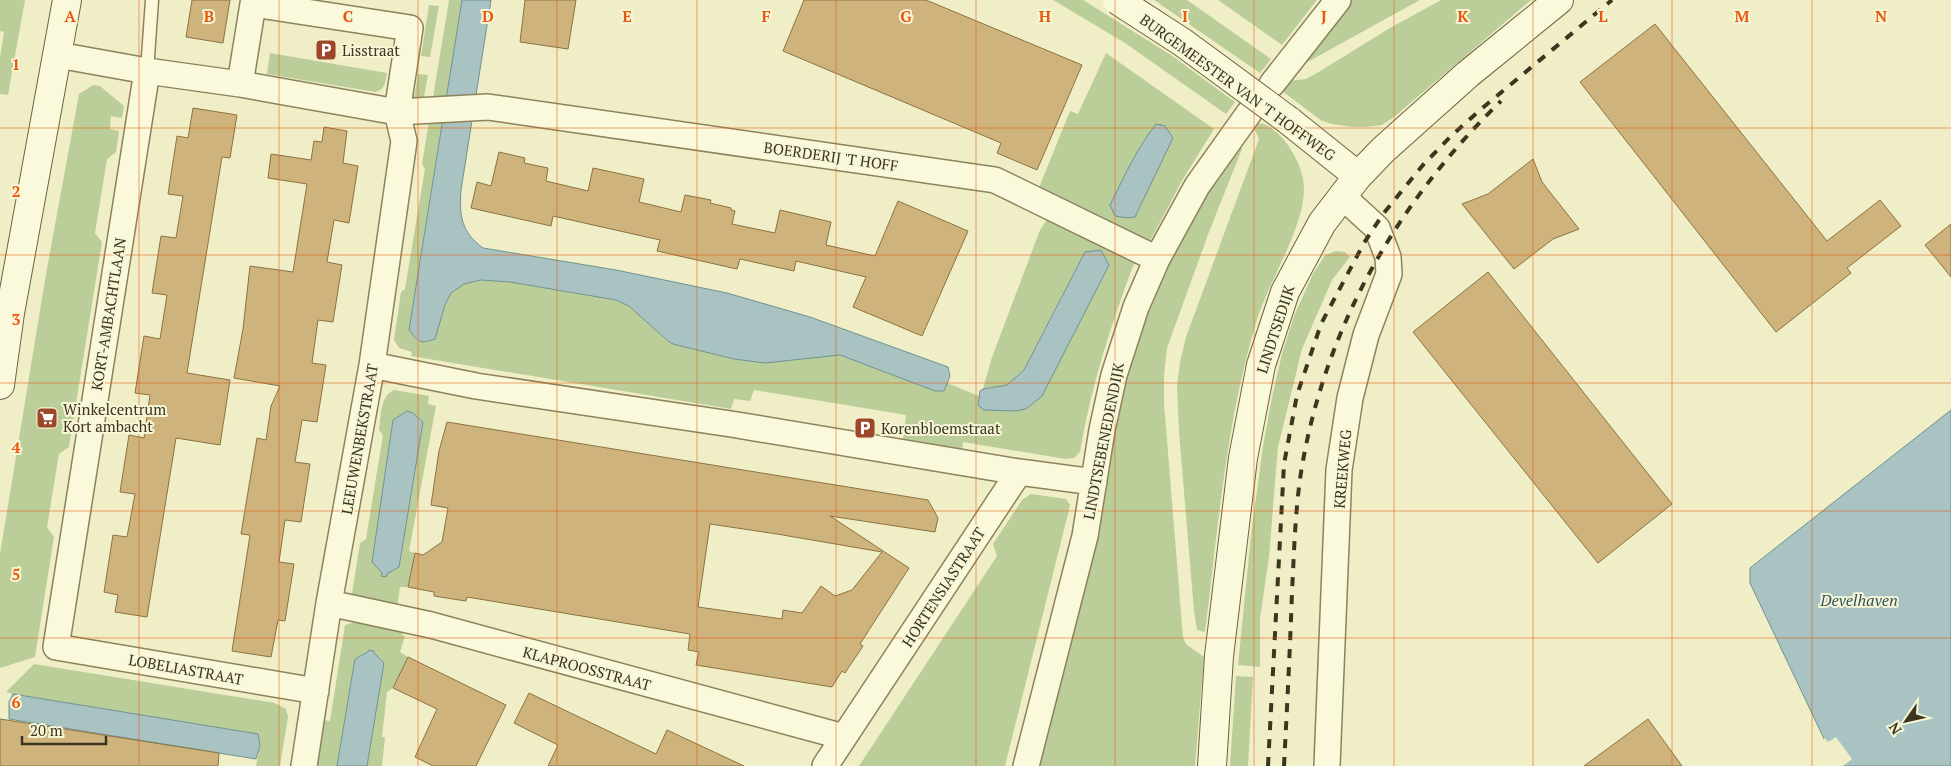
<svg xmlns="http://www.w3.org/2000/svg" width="1951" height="766" viewBox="0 0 1951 766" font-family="'PT Serif',serif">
	<rect width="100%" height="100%" fill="#f0eec7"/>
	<!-- green -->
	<path fill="#bbce9a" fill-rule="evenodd" d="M0 0H25L8 95 0 94V57L4 32 0 31Z
		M449 0H462L409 330 418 342 435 339 445 305 451 293 464 284 481 280 510 282 616 300 629 306 668 341 673 344 734 359 765 363 840 355 935 391H944L947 383 979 396 978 405 1005 411 1026 409 1085 252 1024 370 1007 385 983 389 991 360 1040 230 1048 218 1135 261C1111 324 1091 386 1080 452L1074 458 1065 459 963 442 962 449 903 440 906 415 754 390 750 401 734 399 731 409 411 356 412 352 399 348 394 340 401 292 405 289 425 169 422 164Z
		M1053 0H1083L1171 55 1235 102 1226 114 1125 43Z
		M1154 0H1187L1271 59 1260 73Z
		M1218 0H1317L1282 45Z
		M1348 0H1420L1302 65Z
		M1441 0H1531L1394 117 1382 125 1366 127H1352L1332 124 1322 121 1278 88 1289 81 1306 79 1317 73 1390 28Z
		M429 5 439 6 430 57 421 56Z
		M270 53 387 73C385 82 386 89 375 92L267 74Z
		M1106 53 1214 129 1183 179 1149 243 1038 190 1070 111 1078 114Z
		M418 74 428 75 421 113 412 111Z
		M93 85 100 86 124 106 122 118 111 116 110 129 119 131 116 152 107 159 95 233 102 242 69 447 59 454 47 527 54 537 35 657 0 668V554L46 274 79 94Z
		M1252 124C1256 124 1261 123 1264 124 1285 133 1304 166 1304 188 1304 230 1268 281 1256 323 1226 422 1218 529 1205 632L1197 630 1194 611 1179 432 1177 387 1180 362 1186 337 1259 139Z
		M1240 146 1242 149 1209 232 1167 348 1164 375V403L1183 637 1186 644 1204 657 1195 766H1038L1121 392 1149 301 1185 223Z
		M1336 251 1345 252 1350 257 1332 280 1302 349 1278 447 1269 557 1260 619V667L1238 665 1251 535 1263 446 1272 397 1282 354 1294 316 1313 274 1325 255Z
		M394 390 429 396 428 404 436 406 409 551 415 553 408 587H400L397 607 354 596 352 594 360 543 366 539 383 435 379 430C381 416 380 396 394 390ZM407 411 413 413 423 422 399 567 387 574 382 573 372 562 393 420Z
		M1031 494 1066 499 1070 505 1069 510 1005 766H859L997 556 993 544 1022 500Z
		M358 621 402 633V635L405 636 400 652 408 657 393 688 387 692 382 737H385L382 766H367L384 663 368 652 355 659 337 766H315L323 720 330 721 345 625Z
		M34 664 275 703 286 709 288 717 280 766H256L260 746 258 734 13 694 6 692Z
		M1236 676 1253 677 1248 766H1230Z"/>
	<!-- water -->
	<path fill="#a8c3c2" stroke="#6e9292" d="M462 0H491L461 190C459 215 461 232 483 248L616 270 727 293 810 317 948 367 950 376 944 391H935L840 355 765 363 734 359 673 344 668 341 629 306 616 300 510 282 481 280 464 284 451 293 445 305 435 339C419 344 419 343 409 330Z
		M1156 124 1165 126 1173 138 1135 217 1128 218 1115 216 1110 205C1124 177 1137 148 1156 124Z
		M1101 250 1109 265 1042 396 1026 409 1016 411 984 410 978 405 980 391 983 389 1007 385 1024 370 1085 252Z
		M1951 410V766H1837L1750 583V568Z
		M407 411 413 413 423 422 399 567 387 574 386 577 381 576 382 573 372 562 393 420Z
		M369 650 374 651V653L384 663 367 766H337L355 659 368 652Z
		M13 694 258 734 260 746 256 759 9 719V702Z"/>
	<!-- pier -->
	<path fill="#f0eec7" d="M1836 737 1852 759 1843 766H1834L1822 741 1825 738 1828 742Z"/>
	<!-- building -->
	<path fill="#ceb47c" stroke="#8c7241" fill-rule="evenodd" d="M192 0H230L223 43 186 37Z
		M525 0H576L568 49 520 42Z
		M804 0H926L1082 65 1037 170 997 153 1001 143 783 51Z
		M1655 24 1827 241 1880 200 1901 226 1847 268 1851 273 1776 332 1580 82Z
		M193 108 237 115 230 158 222 157 187 373 230 380 220 445 176 438 147 617 115 612 118 595 104 592 113 535 127 537 135 494 120 492 129 435 144 438 150 395 135 393 144 336 160 339 167 295 152 293 161 236 176 238 183 196 168 194 177 136 188 138Z
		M324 127 347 131 343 163 358 166 349 223 334 220 327 262 342 265 333 322 318 320 312 363 326 365 317 422 302 420 295 462 310 464 301 522 285 520 279 562 294 564 285 621 278 620 271 657 232 651 250 535 241 534 257 438 266 440 271 406 280 386 234 378 243 329 250 266 293 272 307 184 268 178 271 154 311 160 314 141 322 142Z
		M499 152 525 158 524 163 548 168 546 181 588 191 593 168 644 179 639 202 681 212 685 195 711 200 710 203 731 208V210L735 211 732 224 775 233 780 210 831 222 826 245 875 256 898 201 968 231 922 336 853 307 866 277 796 261 794 271 740 259 737 269 657 251 660 240 553 216 551 226 471 208 477 182 491 186Z
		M1533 159 1542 182 1579 229 1553 239 1514 269 1462 204 1488 194Z
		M1951 224V277L1925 245Z
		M1488 272 1672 504 1598 563 1413 332Z
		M447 422 928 500 938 518 935 532 830 516 909 568 860 644 863 646 845 673 842 671 832 687 696 665 699 652 688 650 690 634 467 597 466 601 453 599 434 596V592L408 587 415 553 423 555 442 542 448 508 431 505 439 451ZM710 524 777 534 882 552 852 590 835 596 821 586 802 613 783 610 782 619 698 607Z
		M408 657 506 705 476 766H433L415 757 437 709 393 688Z
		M529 693 656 754 667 730 744 766H548L558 745 514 723Z
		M0 719 219 753 218 766H0Z
		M1648 719 1682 766H1584Z"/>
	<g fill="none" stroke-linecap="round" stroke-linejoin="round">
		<!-- lane casing -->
		<g stroke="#8c825c" stroke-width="15">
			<path id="lane" d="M147 71 152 0"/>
		</g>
		<!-- street casing -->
		<g stroke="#8c825c" stroke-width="28">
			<path id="street" d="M58 55 147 71 240 84 397 112 410 28 253 4 240 84
				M147 71 56 647 316 691
				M1272 84 1338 0
				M372 365 476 386 731 424 1019 472 1094 482
				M329 603 431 625 844 737
				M304 766 329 603 372 365 404 141 397 112 488 107 995 180 1157 259
				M825 766 1019 472
				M1026 766 1085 536 1102 430 1114 375 1136 307 1157 259 1197 186 1249 113
				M1327 766 1339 470 1350 398 1366 335 1389 274 1388 257 1377 228 1342 196"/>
		</g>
		<!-- secondary casing -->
		<g stroke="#6e633f" stroke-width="30">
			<path id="secondary" d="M1288 120 1358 176
				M0 385 10 313 67 0
				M1212 766 1219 656 1243 458 1261 365 1285 292 1322 223 1358 176 1383 150 1468 74 1559 0"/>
		</g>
		<!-- lane -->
		<use href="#lane" stroke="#faf9db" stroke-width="12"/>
		<!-- street -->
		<use href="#street" stroke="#faf9db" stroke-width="25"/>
		<!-- secondary -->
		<use href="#secondary" stroke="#faf9db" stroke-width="28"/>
		<!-- rail -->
		<path stroke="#3c3520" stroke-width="4" stroke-dasharray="9 9" stroke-linecap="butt" d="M1268 766 1284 464 1297 395 1321 324 1364 243 1383 214 1423 165 1451 136 1480 110 1612 0
			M1284 766C1287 708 1290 650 1292 592 1294 554 1295 516 1300 479 1322 332 1396 203 1501 101"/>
		<!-- secondary-bridge casing -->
		<g stroke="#6e633f" stroke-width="30" stroke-linecap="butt">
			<path id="secondary-bridge" d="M1117 0 1182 42 1288 120"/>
		</g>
		<!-- secondary-bridge -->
		<use href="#secondary-bridge" stroke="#faf9db" stroke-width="28"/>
	</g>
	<!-- grid -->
	<path fill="none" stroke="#e8590c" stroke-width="1" stroke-opacity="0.55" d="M139 0V766M279 0V766M418 0V766M557 0V766M697 0V766M836 0V766M976 0V766M1115 0V766M1254 0V766M1394 0V766M1533 0V766M1672 0V766M1812 0V766M0 128H1951M0 255H1951M0 383H1951M0 511H1951M0 638H1951"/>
	<!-- icons -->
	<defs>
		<g id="parking-square" transform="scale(1.125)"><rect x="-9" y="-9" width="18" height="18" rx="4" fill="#9d472a" stroke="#f7f6d7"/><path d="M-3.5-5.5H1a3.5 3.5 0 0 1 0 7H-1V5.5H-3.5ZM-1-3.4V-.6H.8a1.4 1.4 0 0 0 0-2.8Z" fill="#fff"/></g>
		<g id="supermarket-square" transform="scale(1.125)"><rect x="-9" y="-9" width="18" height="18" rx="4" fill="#9d472a" stroke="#f7f6d7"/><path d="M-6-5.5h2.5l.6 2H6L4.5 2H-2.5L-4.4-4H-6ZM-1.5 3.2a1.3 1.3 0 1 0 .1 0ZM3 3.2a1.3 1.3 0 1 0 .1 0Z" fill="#fff"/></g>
	</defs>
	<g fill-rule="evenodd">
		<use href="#parking-square" x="326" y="50"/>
		<use href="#supermarket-square" x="47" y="418"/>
		<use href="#parking-square" x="865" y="428"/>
	</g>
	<g text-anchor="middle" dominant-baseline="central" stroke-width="4" stroke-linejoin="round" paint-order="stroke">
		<!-- poi labels -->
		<g font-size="15" fill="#3c3520" stroke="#f7f6d7" text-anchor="start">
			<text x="342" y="50">Lisstraat</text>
			<text x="63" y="409">Winkelcentrum<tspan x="63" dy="17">Kort ambacht</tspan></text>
			<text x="881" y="428">Korenbloemstraat</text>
		</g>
		<!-- street labels -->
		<g font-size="15" fill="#3c3520" stroke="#f7f6d7">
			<text transform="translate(1238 87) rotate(36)">BURGEMEESTER VAN 'T HOFFWEG</text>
			<text transform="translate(831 156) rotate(8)">BOERDERIJ 'T HOFF</text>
			<text transform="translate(108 314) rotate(-81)">KORT-AMBACHTLAAN</text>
			<text transform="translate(1275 329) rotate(-72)">LINDTSEDIJK</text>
			<text transform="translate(359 439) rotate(-80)">LEEUWENBEKSTRAAT</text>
			<text transform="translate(1103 441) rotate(-79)">LINDTSEBENEDENDIJK</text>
			<text transform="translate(1342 469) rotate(-85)">KREEKWEG</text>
			<text transform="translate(943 587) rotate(-57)">HORTENSIASTRAAT</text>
			<text transform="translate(587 668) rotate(15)">KLAPROOSSTRAAT</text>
			<text transform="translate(186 669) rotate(10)">LOBELIASTRAAT</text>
		</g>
		<!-- water labels -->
		<g font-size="16" font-style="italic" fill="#2f535c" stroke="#f7f6d7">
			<text x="1859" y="600">Develhaven</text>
		</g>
	</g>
	<g font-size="16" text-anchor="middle" font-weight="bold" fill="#e8590c" stroke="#f7f6d7" stroke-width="4" stroke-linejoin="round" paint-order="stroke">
		<text x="70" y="22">A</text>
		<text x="209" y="22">B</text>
		<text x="348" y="22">C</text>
		<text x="488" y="22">D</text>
		<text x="627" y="22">E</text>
		<text x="766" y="22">F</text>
		<text x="906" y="22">G</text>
		<text x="1045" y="22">H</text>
		<text x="1185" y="22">I</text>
		<text x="1324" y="22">J</text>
		<text x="1463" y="22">K</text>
		<text x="1603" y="22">L</text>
		<text x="1742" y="22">M</text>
		<text x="1881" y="22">N</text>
		<text x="16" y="70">1</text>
		<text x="16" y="197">2</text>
		<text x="16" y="325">3</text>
		<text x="16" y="453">4</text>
		<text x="16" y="580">5</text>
		<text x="16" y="708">6</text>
	</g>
	<!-- north arrow -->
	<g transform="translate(1906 721) rotate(236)" stroke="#f7f6d7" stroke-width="4" paint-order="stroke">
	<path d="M0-4L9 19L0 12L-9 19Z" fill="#3c3520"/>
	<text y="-8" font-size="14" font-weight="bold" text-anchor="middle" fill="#3c3520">N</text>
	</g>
	<!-- scale -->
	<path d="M22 736v8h84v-8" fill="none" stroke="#3c3520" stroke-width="2.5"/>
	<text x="30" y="736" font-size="15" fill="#3c3520" stroke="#f7f6d7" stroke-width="4" paint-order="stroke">20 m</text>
</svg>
